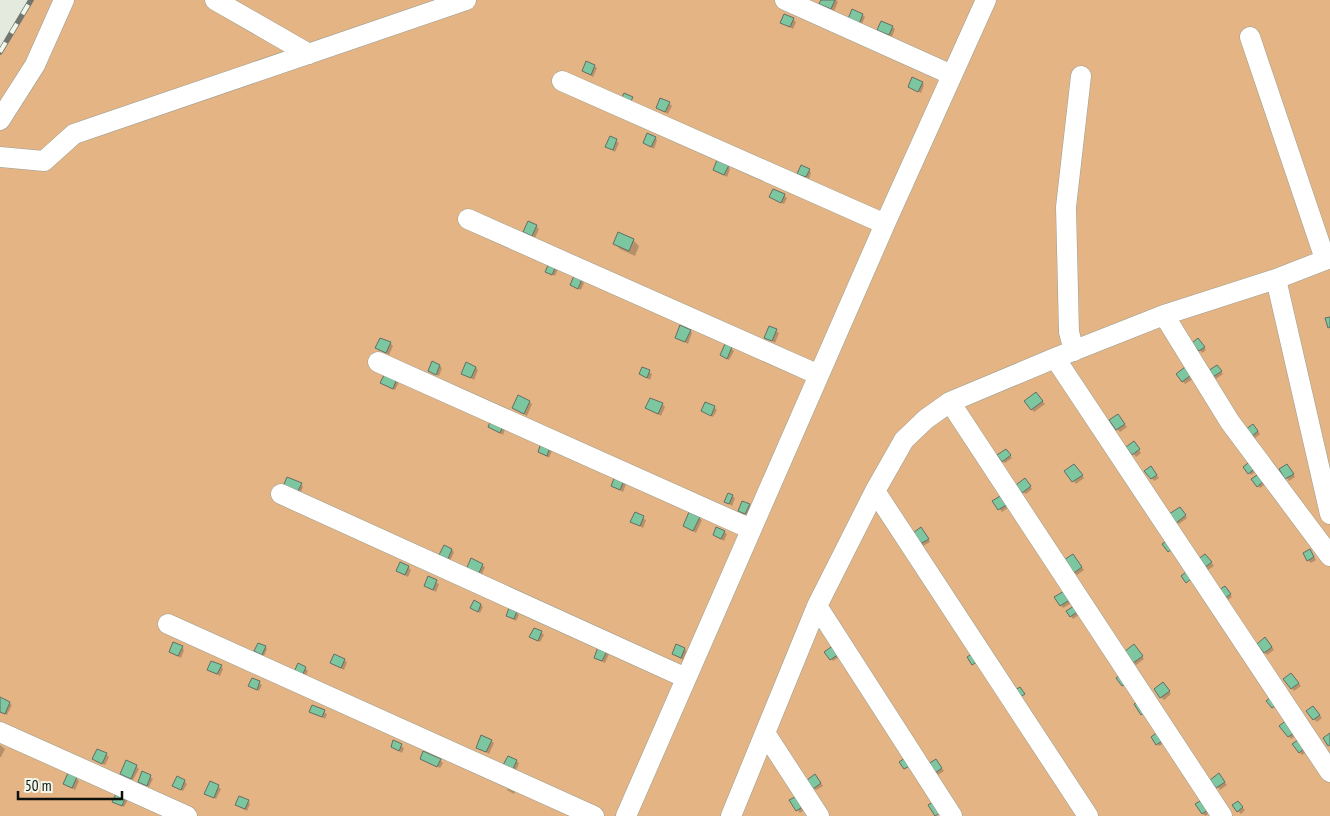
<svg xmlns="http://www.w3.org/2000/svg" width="1330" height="816" viewBox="0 0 1330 816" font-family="'PT Sans Narrow',sans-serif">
	<rect width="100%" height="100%" fill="#e4ebde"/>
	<!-- green -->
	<path fill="#e4b484" d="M31 0H1330V816H0V52Z"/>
	<!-- shadow -->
	<path fill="#0003" d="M822 0H836L838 2 834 11 823 6 821 3Z
		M862 15 865 17 861 26 852 21Z
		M793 19 796 22 793 29 782 23Z
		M892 27 895 29 892 37 879 30Z
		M594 66 597 68 593 77 583 71Z
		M922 83 924 85 921 93 909 87Z
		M669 103 672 106 668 114 657 108Z
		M611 138 619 143 615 152 607 147Z
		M655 138 657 140 654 149 644 143Z
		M728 166 730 169 727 177 714 170Z
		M809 170 811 173 809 179 799 173Z
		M784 195 787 198 784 204 770 197Z
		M536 226 539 229 535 238 525 232Z
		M633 240 639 246 635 256 620 249 614 243Z
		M549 264 558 269 555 276 546 271Z
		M581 280 584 283 581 290 571 285Z
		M770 328 779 333 775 343 766 337Z
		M690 331 692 333 688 344 676 337Z
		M1200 342 1206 350 1202 353 1194 343Z
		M390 343 393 346 389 355 377 348Z
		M731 348 734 351 729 360 721 355Z
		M440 366 442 368 439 376 430 371Z
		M476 368 478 370 474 380 463 373Z
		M643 368 652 374 650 380 640 374Z
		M1219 369 1223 374 1216 379 1210 371Z
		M1188 371 1193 379 1185 384 1177 375Z
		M385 374 399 382 395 390 381 383Z
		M1038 396 1045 404 1034 412 1025 401Z
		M529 402 532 404 527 416 514 408Z
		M662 404 665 407 661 416 647 408Z
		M714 407 717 410 713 417 703 411Z
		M1120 418 1127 427 1120 432 1110 421Z
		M489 427H506L503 435Z
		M1256 428 1260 434 1254 439 1252 436Z
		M542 445 552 451 549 458 539 452Z
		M1136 445 1141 453 1136 457 1128 447Z
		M1008 453 1012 458 1005 463 1003 461Z
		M1244 467 1258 470 1251 475Z
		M1077 468 1084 478 1076 484 1066 471Z
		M1290 468 1295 477 1289 481 1281 469Z
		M1153 470 1159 478 1154 481 1152 478Z
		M1260 474 1267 483 1260 488 1258 486Z
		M624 481 626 484 623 492 612 486Z
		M1027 482 1032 489 1026 494 1023 492Z
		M301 484 303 487 299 497 286 491Z
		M729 494 735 498 732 506 726 502Z
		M1002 497 1009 507 1002 512 994 502Z
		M749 505 751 508 748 516 739 510Z
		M1182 511 1187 518 1179 524 1177 522Z
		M635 514 646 520 643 528 632 522Z
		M699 518 702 520 696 533 685 526Z
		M924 531 930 542 923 546 921 544Z
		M724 532 727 534 724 541 714 535Z
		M452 550 454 552 450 561 443 557Z
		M1312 553 1316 560 1311 563 1308 560Z
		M1075 558 1084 570 1077 575 1074 572Z
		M1208 558 1214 566 1208 570 1205 568Z
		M482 565 485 567 481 577 470 572Z
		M408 567 411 570 408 577 398 571Z
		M428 578 439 584 436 592 425 586Z
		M1227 590 1232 597 1228 600 1226 597Z
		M1066 592 1073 602 1063 608 1056 598Z
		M481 605 483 607 480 613 472 608Z
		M1076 610 1079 615 1073 619 1071 616Z
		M516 612 519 615 516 621 507 616Z
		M541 632 544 635 540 642 531 637Z
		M1268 641 1274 650 1267 655 1265 652Z
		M182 647 184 650 181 658 170 652Z
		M265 647 267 649 264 656 256 651Z
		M1136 648 1144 659 1136 665 1133 662Z
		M684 649 687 651 683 660 673 654Z
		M606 652 609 654 605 663 595 658Z
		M826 652 841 656 833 661Z
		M344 660 347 662 344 670 331 663Z
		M221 666 223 669 220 676 209 670Z
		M305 668 308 671 305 677 298 674Z
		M1294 677 1301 686 1294 691 1292 688Z
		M252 679 262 685 259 691 250 686Z
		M1165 686 1171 694 1164 700 1161 697Z
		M0 698 12 705 7 715 0 712Z
		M313 706 327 714 325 719 311 711Z
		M1316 710 1322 718 1317 722 1314 719Z
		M1281 726 1298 734 1291 739Z
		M1152 737 1166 742 1159 746Z
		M491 741 494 743 489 754 477 747Z
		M394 742 404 748 402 753 392 747Z
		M0 745 5 749 1 757H0Z
		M1294 745 1309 750 1302 755Z
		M106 754 109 757 105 765 94 759Z
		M422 759 440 760 443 763 440 768Z
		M516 761 519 763 516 771 505 764Z
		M938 763 944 771 938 775 936 773Z
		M136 766 139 769 133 780 122 774Z
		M150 777 153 779 149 787 139 781Z
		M1221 777 1227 785 1220 790 1212 780Z
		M76 778 79 781 75 790 64 784Z
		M818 778 823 786 816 790 814 788Z
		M184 781 187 784 183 791 174 786Z
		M211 782 221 789 216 799 206 793Z
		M509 786 516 790 514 794 507 790Z
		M117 794 128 800 124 807 114 801Z
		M248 801 250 804 247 811 236 805Z
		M791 801 805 809 800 813Z
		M1207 802 1213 811 1205 816 1203 813Z
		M1240 805 1245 810 1241 814 1238 811Z"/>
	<!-- building -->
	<path fill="#7cc79f" stroke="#616e66" d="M821 0H835L831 9 819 4Z
		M852 9 863 14 859 24 848 19Z
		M784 14 794 18 790 27 780 23Z
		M881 21 893 26 889 35 877 30Z
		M586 61 595 65 591 75 582 71Z
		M912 77 923 82 918 92 908 87Z
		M624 93 633 97 629 105 620 101Z
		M660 98 670 102 665 112 656 108Z
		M647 133 656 137 651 147 643 143Z
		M610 136 617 139 613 150 605 147Z
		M717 160 729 165 724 175 713 170Z
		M801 165 810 169 806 177 797 174Z
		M773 189 785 194 781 203 769 197Z
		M528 221 537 225 532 236 523 232Z
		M618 232 634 239 629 251 613 244Z
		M549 263 556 266 552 275 545 272Z
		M574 276 582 279 578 289 570 285Z
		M1330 317V327L1328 328 1325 318Z
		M680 325 691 330 685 342 675 338Z
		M769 326 777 329 772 341 764 338Z
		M380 338 391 342 386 353 375 348Z
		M1198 338 1205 347 1199 351 1192 343Z
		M725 344 732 347 727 359 720 355Z
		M432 361 440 365 436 375 428 371Z
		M466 362 476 367 471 378 461 374Z
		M1217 365 1222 371 1213 377 1208 371Z
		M642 367 650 370 647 378 639 374Z
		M1185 367 1191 375 1182 382 1176 374Z
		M385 373 397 378 393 389 380 383Z
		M1036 392 1043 401 1031 410 1024 401Z
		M518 395 530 401 524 414 512 408Z
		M650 398 663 403 658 414 645 408Z
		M705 402 715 406 711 416 701 411Z
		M1118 414 1125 424 1116 430 1109 420Z
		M492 418 504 424 500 433 488 427Z
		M1253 424 1258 431 1251 437 1245 430Z
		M1134 441 1140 449 1132 455 1126 447Z
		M541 443 550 447 547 456 538 452Z
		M1006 449 1011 455 1002 462 997 455Z
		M1252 460 1257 467 1248 474 1243 467Z
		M1074 464 1083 475 1072 482 1064 471Z
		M1287 464 1294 474 1285 479 1279 469Z
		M1151 466 1157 475 1151 479 1144 471Z
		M1260 473 1265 480 1257 487 1251 479Z
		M615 476 624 480 620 490 611 486Z
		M287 477 302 483 296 495 282 489Z
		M1025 478 1031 486 1022 493 1016 485Z
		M728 493 733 495 729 504 724 502Z
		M1002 495 1008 504 998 510 992 501Z
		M742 501 750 504 745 514 738 511Z
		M1180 507 1186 515 1176 523 1169 514Z
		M635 512 644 516 640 526 630 522Z
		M689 512 700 517 693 531 683 526Z
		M716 527 725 531 721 539 713 535Z
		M921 527 929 539 920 544 913 533Z
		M1169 539 1175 547 1168 552 1162 544Z
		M444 545 452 549 448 559 439 555Z
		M1310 549 1314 557 1307 561 1303 553Z
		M1073 554 1082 567 1074 573 1064 560Z
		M1205 554 1212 562 1204 568 1197 560Z
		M471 558 483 564 478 575 466 570Z
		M400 562 409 566 405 575 396 571Z
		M1190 569 1195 576 1186 583 1181 576Z
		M428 576 437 580 433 590 424 586Z
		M1225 586 1231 594 1225 598 1219 590Z
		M1066 590 1071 599 1060 606 1054 597Z
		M474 600 481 604 478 612 470 608Z
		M1074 606 1077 612 1070 617 1066 611Z
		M509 608 517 611 514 619 506 616Z
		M534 628 542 631 538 641 529 637Z
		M1265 637 1272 647 1264 653 1257 644Z
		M173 642 183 646 178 656 169 652Z
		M258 643 266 646 262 655 254 651Z
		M676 644 685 648 681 658 672 654Z
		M1134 644 1143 656 1133 663 1124 652Z
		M834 645 839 654 830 660 824 652Z
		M598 647 607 651 602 661 594 658Z
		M975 652 980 660 972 665 967 657Z
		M334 654 345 659 341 668 330 663Z
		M211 661 222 665 217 674 207 670Z
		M298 663 306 667 302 676 294 672Z
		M1123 673 1129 682 1122 686 1116 678Z
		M1291 673 1299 683 1291 689 1283 679Z
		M252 678 260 681 257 690 248 686Z
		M1163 682 1170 691 1160 698 1154 689Z
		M1020 687 1025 694 1020 697 1015 690Z
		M1272 696 1278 704 1272 708 1266 701Z
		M0 697 10 702 5 714 0 712Z
		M1141 700 1147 710 1141 715 1134 704Z
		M312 705 325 710 322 717 309 712Z
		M1313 706 1320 715 1313 720 1306 711Z
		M1288 719 1297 731 1288 737 1279 726Z
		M1159 731 1165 739 1156 745 1151 737Z
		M1330 733V745L1328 746 1323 738Z
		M481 735 492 740 486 752 476 748Z
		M1301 738 1307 746 1299 753 1292 744Z
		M393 740 402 744 399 751 391 747Z
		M97 749 107 753 102 764 92 759Z
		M423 751 441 759 437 767 420 759Z
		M508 756 517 760 513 769 503 765Z
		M908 756 913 764 904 769 899 762Z
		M936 759 942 768 935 773 928 764Z
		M126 760 137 765 131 779 120 774Z
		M142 771 151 775 147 786 138 782Z
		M68 773 77 777 72 788 63 784Z
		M1219 773 1225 782 1216 788 1210 780Z
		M815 774 821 783 813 789 807 780Z
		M177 776 185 780 181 790 172 786Z
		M210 781 219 785 214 798 204 794Z
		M117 792 126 796 122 806 112 802Z
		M239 796 249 800 245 809 235 805Z
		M797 796 804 806 796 811 789 800Z
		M1205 798 1211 808 1202 814 1195 804Z
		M937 800 944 811 935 816 928 805Z
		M1238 801 1243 807 1237 812 1232 805Z"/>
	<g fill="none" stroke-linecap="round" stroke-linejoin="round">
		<!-- minor casing -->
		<g stroke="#989e92" stroke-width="21">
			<path id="minor" d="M215 0 309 54
				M785 0 952 75
				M1250 37 1325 259
				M562 81 885 224
				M0 120 35 65 64 0
				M0 157 44 161 74 134 466 0
				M468 219 819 375
				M1276 279 1330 514
				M1164 315 1230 422 1330 556
				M1074 351 1069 332 1066 207 1081 76
				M1055 358 1330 772
				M378 362 751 529
				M950 402 1222 816
				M875 491 1088 816
				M281 494 686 678
				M817 606 952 816
				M168 624 594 816
				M0 732 187 816
				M765 733 819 816
				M626 816 885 224 986 0
				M731 816 817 606 875 491 904 440 926 419 950 402 1055 358 1164 315 1276 279 1330 258"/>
		</g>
		<!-- minor -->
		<use href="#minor" stroke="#fff" stroke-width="20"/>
		<!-- rail casing -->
		<g stroke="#72766e" stroke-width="5.5">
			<path id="rail" d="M0 52 31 0"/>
		</g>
		<!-- rail -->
		<use href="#rail" stroke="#f1f8eb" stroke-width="4" stroke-dasharray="11" stroke-linecap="butt"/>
	</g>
	<!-- scale -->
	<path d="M18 791v8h104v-8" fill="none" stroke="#0e100c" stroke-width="2.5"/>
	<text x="25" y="791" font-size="15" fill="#0e100c" stroke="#f1f8eb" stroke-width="4" paint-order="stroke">50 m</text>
</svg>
